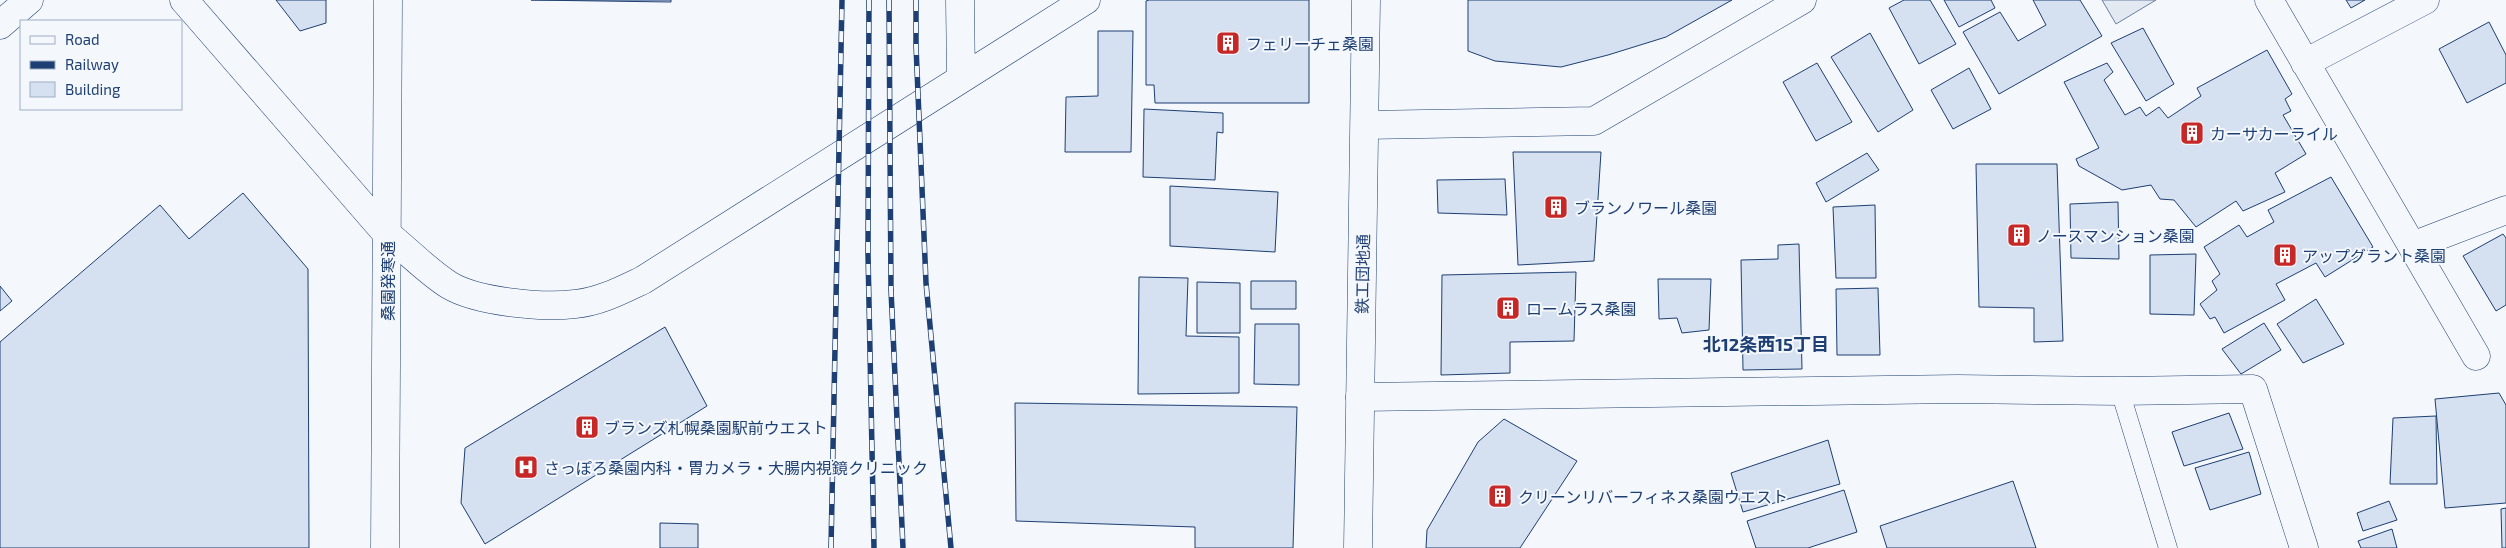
<svg xmlns="http://www.w3.org/2000/svg" width="2506" height="548" viewBox="0 0 2506 548" font-family="'Exo 2','Noto Sans JP',sans-serif">
	<rect width="100%" height="100%" fill="#f4f7fb"/>
	<!-- green -->
	<path fill="#e3e9f0" stroke="#687fa3" d="M2102 0H2156L2116 24Z"/>
	<!-- building -->
	<path fill="#d5e0f0" stroke="#1d3f73" d="M276 0H326V23L300 31Z
		M531 0H671V2Z
		M1149 0H1309V103H1155L1154 85H1146V1Z
		M1468 0H1732L1666 37 1608 55 1561 67 1495 61 1468 51Z
		M1904 0H1930L1956 44 1919 64 1889 8Z
		M1944 0H1991L1995 8 1959 27Z
		M2033 0H2080L2102 36 1999 94 1963 32 2000 12 2018 41 2046 25Z
		M2346 0H2365L2351 8Z
		M2489 22 2506 55V83L2467 103 2439 49Z
		M2143 28 2174 84 2146 101 2111 43Z
		M1098 31H1133L1131 152H1065L1066 97 1098 96Z
		M1870 33 1913 110 1878 132 1831 57Z
		M2267 50 2292 94 2285 99 2291 111 2283 115 2306 154 2275 173 2285 192 2243 211 2236 201 2196 227 2174 200 2160 199 2151 185 2122 190 2079 166 2076 159 2099 148 2064 82 2107 63 2113 72 2104 80 2125 115 2140 107 2146 116 2159 107 2168 118 2201 96 2197 88Z
		M1817 63 1852 122 1816 141 1783 82Z
		M1969 68 1991 109 1953 129 1931 90Z
		M1144 109 1223 113V133L1217 132 1215 180 1143 177Z
		M1513 152H1601L1594 261 1518 265Z
		M1867 153 1879 170 1826 202 1816 183Z
		M1976 164H2057L2063 341 2034 342V308L1979 307Z
		M2331 177 2373 247 2325 277 2316 263 2276 284 2285 300 2224 333 2215 317 2210 319 2200 304 2217 290 2212 281 2220 274 2204 247 2239 225 2247 237 2274 222 2268 210Z
		M1505 179 1507 215 1438 213 1437 180Z
		M1170 186 1278 192 1275 252 1170 246Z
		M243 193 308 269 309 548H0V342L160 205 189 239Z
		M2118 202 2119 259 2071 258 2070 204Z
		M1875 205 1876 278H1836L1833 207Z
		M2503 234 2506 238V305L2496 311 2463 256Z
		M1799 244 1802 369 1743 370 1741 260 1778 259V245Z
		M2196 254 2194 315 2150 314V255Z
		M1576 272 1574 341 1510 342V373L1441 375 1442 275Z
		M1139 277 1188 278 1186 336 1239 337V393L1138 394Z
		M1658 279H1711L1709 330 1682 333 1677 318 1659 319Z
		M1251 281H1296V309H1251Z
		M1197 282 1240 283V333H1197Z
		M0 286 12 301 0 311Z
		M1878 288 1880 355H1837L1836 289Z
		M2316 299 2344 344 2303 363 2277 324Z
		M2264 323 2281 350 2241 374 2222 349Z
		M1255 324H1299V385L1254 384Z
		M665 327 707 406 485 544 461 503 465 448Z
		M2499 393 2506 405V503L2445 508 2435 399Z
		M1015 403 1297 407 1293 548H1195V527L1016 521Z
		M2229 413 2243 449 2184 466 2172 432Z
		M2436 416 2437 484H2390L2393 418Z
		M1504 419 1577 461 1520 548H1426L1427 530 1478 442Z
		M1828 440 1840 484 1743 512 1731 473Z
		M2249 452 2261 494 2210 510 2195 468Z
		M2013 481 2036 548H1887L1880 526Z
		M1844 490 1857 532 1808 548H1756L1747 521Z
		M2389 501 2397 520 2363 531 2357 513Z
		M2506 508V548H2502L2501 509Z
		M660 523 698 524V548H660Z
		M2392 529 2397 548H2361L2358 541Z"/>
	<g fill="none" stroke-linecap="round" stroke-linejoin="round">
		<!-- service casing -->
		<g stroke="#1d3f73" stroke-width="19">
			<path id="service" d="M2120 391 2168 548"/>
		</g>
		<!-- minor casing -->
		<g stroke="#1d3f73" stroke-width="29">
			<path id="minor" d="M960 0 961 78
				M2269 0 2476 356
				M2305 63 2425 0
				M1365 125 1594 121 1802 0
				M387 234C407 250 427 271 449 285 477 302 543 308 575 304 599 302 622 290 643 280L1086 0
				M2412 246 2506 210
				M1360 397 1957 389 2120 391 2253 389 2304 548"/>
		</g>
		<!-- tertiary casing -->
		<g stroke="#1d3f73" stroke-width="29">
			<path id="tertiary" d="M184 0 387 234
				M0 25 29 0
				M385 548 388 0
				M1358 548 1366 0"/>
		</g>
		<!-- service -->
		<use href="#service" stroke="#f4f7fb" stroke-width="18"/>
		<!-- minor -->
		<use href="#minor" stroke="#f4f7fb" stroke-width="28"/>
		<!-- tertiary -->
		<use href="#tertiary" stroke="#f4f7fb" stroke-width="28"/>
		<!-- rail casing -->
		<g stroke="#1d3f73" stroke-width="5.5">
			<path id="rail" d="M869 0 868 254 874 548
				M889 0 891 290 903 548
				M916 0V46L926 283 951 548
				M831 548 842 0"/>
		</g>
		<!-- rail -->
		<use href="#rail" stroke="#f4f7fb" stroke-width="4" stroke-dasharray="11" stroke-linecap="butt"/>
	</g>
	<!-- icons -->
	<defs>
		<g id="building-square" transform="scale(1.25)"><rect x="-9" y="-9" width="18" height="18" rx="4" fill="#c62828" stroke="#f4f7fb"/><path d="M-4-6H4V6H1V3H-1V6H-4ZM-2.5-4.3h1.7v1.8h-1.7ZM.8-4.3h1.7v1.8H.8ZM-2.5-1h1.7V.8h-1.7ZM.8-1h1.7V.8H.8Z" fill="#fff"/></g>
		<g id="hospital-square" transform="scale(1.25)"><rect x="-9" y="-9" width="18" height="18" rx="4" fill="#c62828" stroke="#f4f7fb"/><path d="M-5-5h3v3.5h4V-5h3V5h-3V1.5h-4V5h-3Z" fill="#fff"/></g>
	</defs>
	<g fill-rule="evenodd">
		<use href="#building-square" x="1228" y="43"/>
		<use href="#building-square" x="2192" y="133"/>
		<use href="#building-square" x="1556" y="207"/>
		<use href="#building-square" x="2019" y="235"/>
		<use href="#building-square" x="2285" y="255"/>
		<use href="#building-square" x="1508" y="308"/>
		<use href="#building-square" x="587" y="427"/>
		<use href="#hospital-square" x="526" y="467"/>
		<use href="#building-square" x="1500" y="496"/>
	</g>
	<g text-anchor="middle" dominant-baseline="central" stroke-width="4" stroke-linejoin="round" paint-order="stroke">
		<!-- poi labels -->
		<g font-size="16" fill="#1d3f73" stroke="#f4f7fb" text-anchor="start">
			<text x="1246" y="43">フェリーチェ桑園</text>
			<text x="2210" y="133">カーサカーライル</text>
			<text x="1574" y="207">ブランノワール桑園</text>
			<text x="2036" y="235">ノースマンション桑園</text>
			<text x="2302" y="255">アップグラント桑園</text>
			<text x="1526" y="308">ロームラス桑園</text>
			<text x="604" y="427">ブランズ札幌桑園駅前ウエスト</text>
			<text x="544" y="467">さっぽろ桑園内科・胃カメラ・大腸内視鏡クリニック</text>
			<text x="1518" y="496">クリーンリバーフィネス桑園ウエスト</text>
		</g>
		<!-- street labels -->
		<g font-size="16" fill="#1d3f73" stroke="#f4f7fb">
			<text transform="translate(1362 274) rotate(-89)">鉄工団地通</text>
			<text transform="translate(387 281) rotate(-90)">桑園発寒通</text>
		</g>
		<!-- neighbourhood labels -->
		<g font-size="18" font-weight="bold" fill="#1d3f73" stroke="#f4f7fb">
			<text x="1766" y="344">北12条西15丁目</text>
		</g>
	</g>
	<!-- legend -->
	<rect x="20" y="20" width="162" height="90" fill="#f4f7fb" stroke="#9eadc5"/>
	<rect x="30" y="36" width="25" height="8" fill="#f4f7fb" stroke="#9eadc5"/>
	<text x="65" y="45" font-size="15" fill="#1d3f73">Road</text>
	<rect x="30" y="61" width="25" height="8" fill="#1d3f73" stroke="#9eadc5"/>
	<text x="65" y="70" font-size="15" fill="#1d3f73">Railway</text>
	<rect x="30" y="82" width="25" height="15" fill="#d5e0f0" stroke="#9eadc5"/>
	<text x="65" y="95" font-size="15" fill="#1d3f73">Building</text>
</svg>
